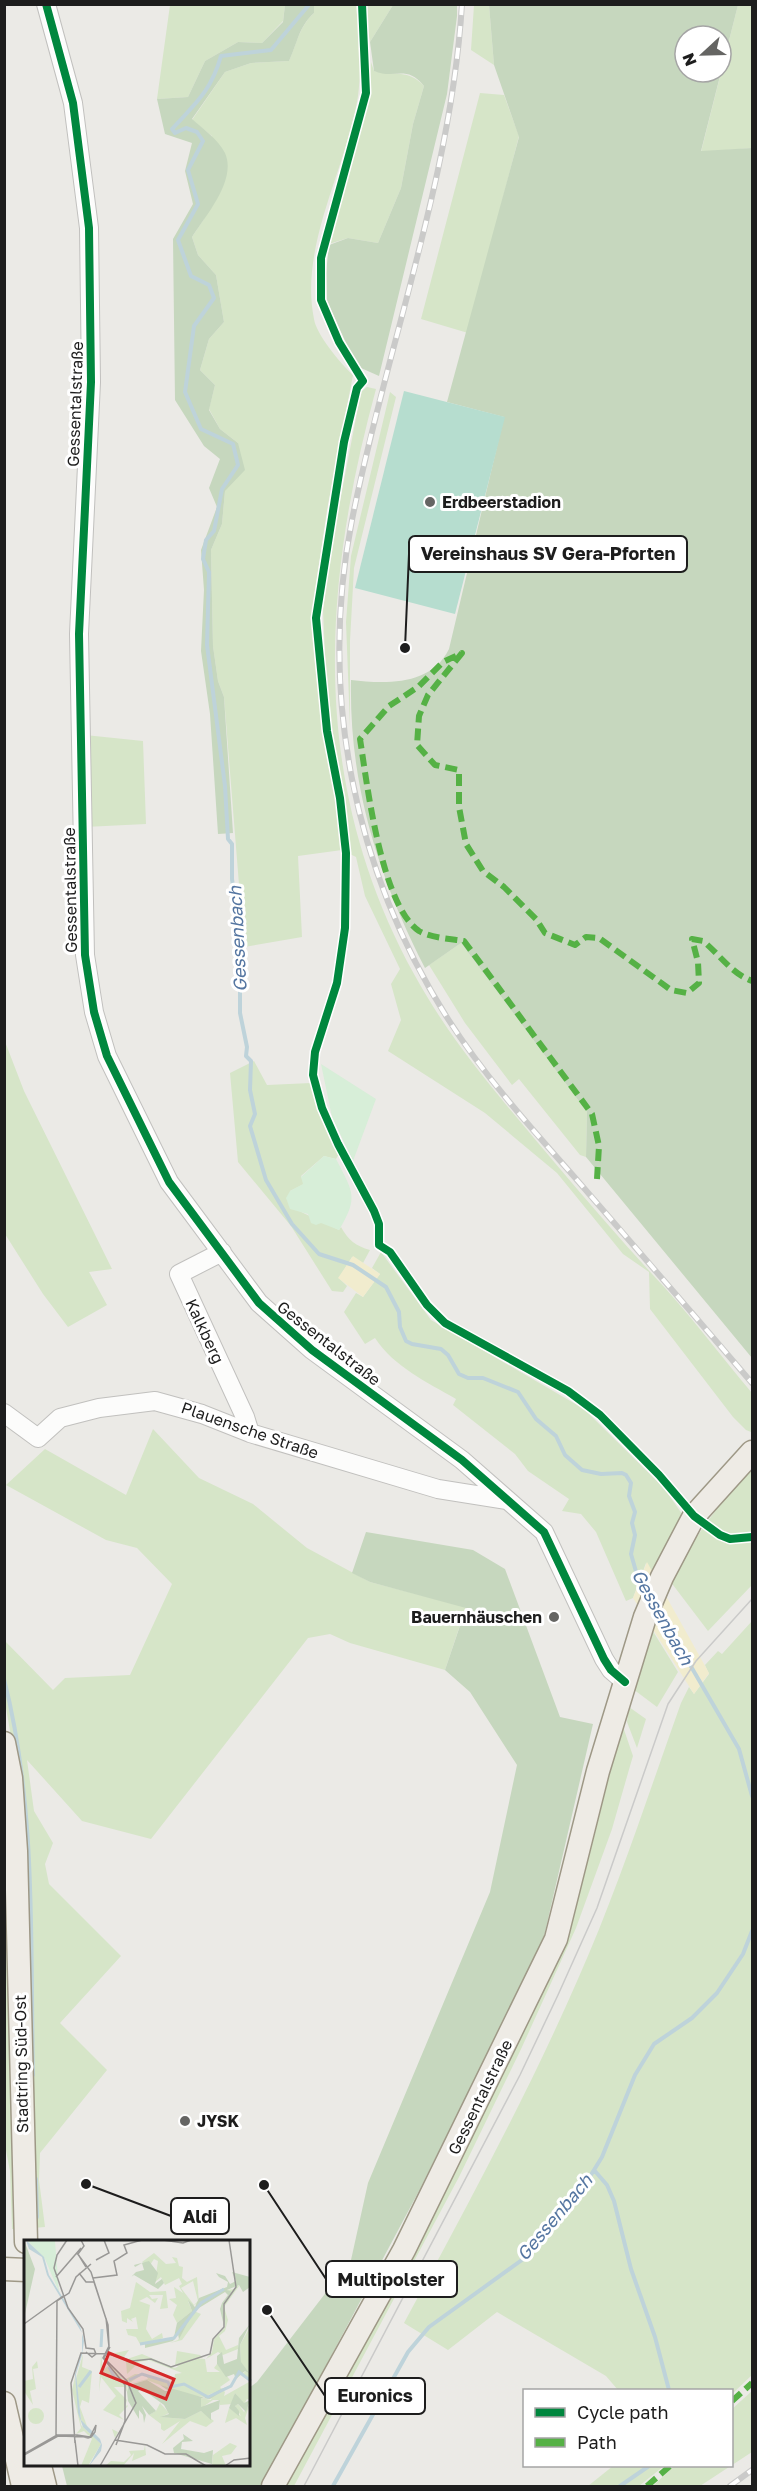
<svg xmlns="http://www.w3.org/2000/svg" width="757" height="2491" viewBox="0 0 757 2491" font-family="'Golos Text',sans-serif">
	<rect width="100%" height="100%" fill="#ebeae6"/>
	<!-- grass -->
	<path fill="#d6e5c8" d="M170 5H285L283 21 262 43 238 42 205 61 188 97 157 99Z
		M313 5H356C359 34 362 67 358 96 347 168 299 245 314 319 316 334 341 364 353 375L327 510 311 619 318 692 337 799 342 850 298 856 302 937 244 947 224 697 218 681 213 646 211 550 222 524 225 491 238 443 220 429 209 409 215 385 200 370 209 339 224 322 216 275 198 255 192 237 204 219 212 136 192 120 225 72 251 63 289 61C297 43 299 27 314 13Z
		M364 5H393L370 42Z
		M474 5H489L494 65 471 50Z
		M738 5H752V148L701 152Z
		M371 62 374 71C394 76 409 69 424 86L413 124 401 188 378 243 348 238 329 244 369 88Z
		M480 93 504 95 519 136 468 333 421 319Z
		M367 387 376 389C321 590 310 785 414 974 452 1044 504 1102 555 1163 587 1201 619 1238 653 1275 688 1312 719 1354 752 1393L751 1432 746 1430 733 1417 650 1309 649 1272 623 1254 557 1173 485 1113 388 1051 401 1020 391 984 400 969 365 896 356 857 350 854 344 799 327 698 323 611 330 553 361 392Z
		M390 392 396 397 354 568 350 641V727L346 622 351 556Z
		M85 735 143 741 146 824 85 827Z
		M461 943 587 1112 586 1157 580 1155 519 1079 512 1085 465 1023 429 965Z
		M4 1039 24 1091 112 1269 89 1272 107 1305 68 1327 43 1294 5 1234Z
		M254 1061 267 1085 311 1083 314 1098 339 1154 336 1159 324 1156 301 1176 304 1184 290 1191 297 1210 339 1230 341 1227C348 1240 356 1246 370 1250L363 1263 352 1257 339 1278 347 1286 343 1292 332 1291 291 1226 238 1162 230 1073Z
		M381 1252 431 1320 584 1409 664 1488 682 1514 653 1573 646 1563 633 1598 626 1601 596 1532 581 1514 562 1511 569 1499 528 1471 515 1454 453 1405 456 1399C427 1382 394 1367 375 1338L365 1344 344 1312 356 1293 363 1297 380 1274 372 1268Z
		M153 1429 199 1478 253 1504 307 1548 370 1582 466 1607 445 1670 350 1643 330 1634 308 1638 151 1839 82 1821 27 1760 34 1811 53 1843 45 1864 49 1884 121 1956 60 2023 107 2070 40 2153 39 2180 45 2227 33 2228 15 1760 5 1702 4 1640 53 1690 65 1678 130 1675 172 1584 137 1548 106 1540 6 1485 45 1449 126 1495Z
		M752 1466V1585L708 1631 670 1581C693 1539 720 1502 752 1466Z
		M752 1621V2375L732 2394V2390H618L606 2376 497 2312 448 2350 404 2323C465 2210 527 2096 578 1979 618 1889 648 1795 681 1703L689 1687 694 1694 709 1674 705 1665 718 1651 722 1654Z
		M651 1628 678 1672 657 1707 633 1689Z
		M629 1707 646 1719 637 1748 627 1722Z
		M620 1718 633 1756 630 1766 612 1829 576 1928 522 2047 459 2177 294 2486H280L531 2007Z
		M4 1836 18 2229H12L10 2171 4 2140Z
		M752 2391V2452L700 2486H653L674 2466H732V2409Z
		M613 2466H664L639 2486H588Z"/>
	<!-- forest -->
	<path fill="#c6d7be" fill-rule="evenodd" d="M285 5H314V13C298 28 298 42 289 61L251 63 225 72 192 119C203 129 218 139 225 153 237 180 206 215 192 237L198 255 216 275 224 322 209 339 200 370 215 385 209 410 220 429 238 443 245 470 225 491 222 524 211 550 213 646 218 681 224 697 233 833 218 834 210 714 201 651 204 590 201 550 217 507 209 488 220 459 204 446 175 400 173 239 193 204 185 171 192 143 165 134 157 99 188 97 205 61 238 42 262 43 283 22Z
		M393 5H457V16L447 94 379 376 361 368 350 352 327 301 326 273 329 245 348 238 378 243 401 188 413 124 424 86C406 64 395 80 374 71L370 42Z
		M489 5H738L701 151 752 148V1358L586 1157 587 1112 461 943 425 968C378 876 349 785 351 680 385 684 431 686 449 649L504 417 447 402 519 137 494 65ZM685 36H721V72H685Z
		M366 1532 473 1550 505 1569 560 1717 593 1724 542 1945 420 2189 263 2484 259 2486H67L62 2466H249V2388L257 2382 351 2260 368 2183 490 1892 517 1765 470 1692 445 1670 466 1608 370 1582 352 1573Z"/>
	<!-- sand -->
	<path fill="#f1ecce" d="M353 1256 380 1274 363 1297 338 1278Z
		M647 1562 709 1673 694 1694 633 1598Z"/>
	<!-- park -->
	<path fill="#d7eed8" d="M321 1064 376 1099 353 1161 332 1117Z
		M324 1156 336 1159C353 1192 359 1197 339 1230L321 1223 316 1225 311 1223 308 1214 290 1209 286 1198 290 1191 303 1184 301 1177Z"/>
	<!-- pitch -->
	<path fill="#b6ddcf" d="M404 391 505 417 455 614 355 588Z"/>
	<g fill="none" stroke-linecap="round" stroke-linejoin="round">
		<!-- stream -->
		<path stroke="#bed3da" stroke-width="4" d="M306 4 308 6 271 50 221 56C211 91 196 103 172 129L175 133 186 128 197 132 203 141 188 170 198 204 178 240 191 276 209 285 214 298 194 326 185 392 201 429 233 444 238 465 222 489 214 531 206 540 203 559 209 572 207 645 225 786 228 839 232 844V879L240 935V1013L247 1047 246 1056 251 1061 250 1090 255 1114 250 1126 266 1180 292 1224 319 1254 353 1265 386 1287 399 1312 400 1327 406 1341 412 1344 441 1349 448 1355 459 1374 468 1378H483L518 1392 536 1419 556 1436 565 1455 582 1470 601 1474 622 1473 626 1475 631 1483 629 1496 635 1512 632 1523 635 1535 631 1554 637 1575 647 1591
			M657 1608 739 1749 752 1796
			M4 1679C37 1808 30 1943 33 2075
			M594 2170 607 2185 614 2201 631 2269 655 2337 669 2390
			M36 2179 37 2217
			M333 2486 408 2352 429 2327 526 2257 581 2191 602 2157 635 2075 654 2044 692 2018 717 1993 743 1954 752 1931
			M620 2486 649 2466"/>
		<!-- minor casing -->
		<g stroke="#c1c0be" stroke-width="20">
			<path id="minor" d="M46 4 73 103 89 228 91 382 79 634 85 955 94 1012 107 1056 169 1182 259 1303 312 1350 462 1460 544 1532 604 1659 611 1670 625 1682
				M222 1252 179 1274 245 1417 250 1433
				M4 1413 38 1438 60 1418 99 1408 155 1401 202 1414 250 1433 438 1489 507 1500"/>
		</g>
		<!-- major casing -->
		<g stroke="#9e9886" stroke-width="25">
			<path id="major" d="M4 1743 11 1778 16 1851 26 2242
				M4 2269 26 2270
				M4 2403 23 2486
				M40 2466 45 2486
				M273 2486 404 2250 556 1939 598 1771 645 1617 662 1577 694 1516 752 1452"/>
		</g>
		<!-- minor -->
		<use href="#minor" stroke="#fcfcfb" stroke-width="18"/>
		<!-- major -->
		<use href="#major" stroke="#eeebe5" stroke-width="22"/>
		<!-- tram -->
		<path stroke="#cacac9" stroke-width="1.5" d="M304 2486 520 2075 558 1995 597 1908 668 1704 696 1661 752 1599"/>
		<!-- rail casing -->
		<g stroke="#cacac9" stroke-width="6">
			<path id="rail" d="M462 4C451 181 386 348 352 520 318 693 354 871 448 1019 485 1077 532 1129 577 1180 636 1248 694 1315 752 1383
				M730 2486 752 2470"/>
		</g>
		<!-- rail -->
		<use href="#rail" stroke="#fff" stroke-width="4" stroke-dasharray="11" stroke-linecap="butt"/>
		<!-- quiet -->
		<path stroke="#55b145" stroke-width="6" stroke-dasharray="12 6" stroke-linecap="butt" d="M597 1179 599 1146 592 1114 464 941C451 939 431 938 419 931 381 905 367 783 360 739L389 706 418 687 443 662 462 653 428 695 419 716 417 745 435 765 459 770V807L466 844 483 871 504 887 536 919 545 933 575 945 586 937 599 938 671 990 687 993 699 983 698 962 692 939 703 941C720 955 731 973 752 981
			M732 2401 752 2383
			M647 2486 670 2466"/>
		<!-- cycleway casing -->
		<g stroke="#fff" stroke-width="11">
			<path id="cycleway" d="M46 4 73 103 89 228 91 382 79 634 85 955 94 1012 107 1056 169 1182 259 1303 312 1350 462 1460 544 1532 604 1659 611 1670 625 1682
				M362 4 366 93 321 258V300L339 342 363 381 357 388 344 442 316 618 327 731 340 798 346 853 345 928 337 983 315 1052 313 1075 322 1108 338 1144 374 1211 379 1224V1245L390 1252 427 1305 445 1323 568 1391 600 1415 659 1475 694 1516 720 1535 730 1539 752 1537"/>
		</g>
		<!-- cycleway -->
		<use href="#cycleway" stroke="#00873e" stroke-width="8"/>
	</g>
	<!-- markers -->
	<g fill="#656563" stroke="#fff" stroke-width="2">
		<circle cx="430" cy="502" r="6"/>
		<circle cx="554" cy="1617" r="6"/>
		<circle cx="185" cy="2121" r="6"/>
	</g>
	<g text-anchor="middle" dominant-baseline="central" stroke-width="6" stroke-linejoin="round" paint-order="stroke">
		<!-- street labels -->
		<g font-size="16" fill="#1d1d1d" stroke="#fff">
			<text transform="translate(75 404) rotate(-88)">Gessentalstraße</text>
			<text transform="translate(70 890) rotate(-91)">Gessentalstraße</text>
			<text transform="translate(205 1331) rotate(65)">Kalkberg</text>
			<text transform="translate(329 1343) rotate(38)">Gessentalstraße</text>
			<text transform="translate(250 1430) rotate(19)">Plauensche Straße</text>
			<text transform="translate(21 2064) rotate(-91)">Stadtring Süd-Ost</text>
			<text transform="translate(480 2097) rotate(-64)">Gessentalstraße</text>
		</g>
		<!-- poi labels -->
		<g font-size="16" font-weight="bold" fill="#1d1d1d" stroke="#fff" text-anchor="start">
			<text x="442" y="502">Erdbeerstadion</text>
			<text x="542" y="1617" text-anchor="end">Bauernhäuschen</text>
			<text x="197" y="2121">JYSK</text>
		</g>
		<!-- water labels -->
		<g font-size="18" font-style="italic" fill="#5576a1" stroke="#fff">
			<text transform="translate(237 939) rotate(-93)">Gessenbach</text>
			<text transform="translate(663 1617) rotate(61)">Gessenbach</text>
			<text transform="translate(554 2217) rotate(-50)">Gessenbach</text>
		</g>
	</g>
	<!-- overview -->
	<g transform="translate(24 2240)">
		<rect width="226" height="226" fill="#ebeae6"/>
		<path d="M130 13 142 24 152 23 148 17 153 18 155 26 159 27 158 38 163 42 173 37 175 62 169 66 164 61 168 71 153 83 149 75 153 65 145 59 152 58 150 47 159 53 155 46 158 44 155 38 141 45 137 37 131 42 134 21 130 19 126 25 118 22ZM169 41 174 61 170 65 157 48ZM112 42 126 52 142 51 144 68 136 69 139 55H125L128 59 134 58 131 63 123 57 115 61 126 65 122 89 128 99 138 93 139 98 127 103 116 104 112 97 104 95 102 89H114L112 77 107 79 109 82 103 78V83L98 81 97 71 106 68ZM212 43 215 46 200 67 204 80 201 91 195 96 202 110 214 105V109L199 115 194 112 182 119 188 112 190 99 201 87 197 68 207 54 203 50 211 49ZM170 71 177 74 158 100 146 103 154 100ZM226 87V141L218 135 221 131 226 134 217 123 216 105ZM105 110 100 117 103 119 118 114 151 128 155 126H151L153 111 176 115 179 118H171L181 119 183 132H196L190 128 193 124 206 140 196 147 201 152 200 156 225 142 226 160 223 159 220 164 211 153 208 164 196 165V160H189L177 168V158L187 160 189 153 180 157 151 154 143 151 157 153 123 140 104 144 103 152 100 147H90L103 160 100 169 103 165 104 166 95 175 100 180 91 198 88 189 94 192 100 180 79 170 92 156 77 137 75 152 77 114 79 130 85 125 80 118 100 140 111 134H119L104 144 124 139 122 135 150 143 151 134 158 133 125 120 115 122 103 134 102 121 91 117V113ZM59 114 58 127 68 131 65 163 58 160 56 167 64 189 57 180 52 139ZM13 121 14 128 9 129 12 149 6 151 9 165 0 151V141L9 139 8 127ZM51 137 57 185 77 204 64 226H57L68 199 60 191 52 194 57 188 48 150ZM136 163 145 173 137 177 161 179 177 171 190 181 182 187 166 181 138 204 156 181 140 191 137 189V184L125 175 132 171ZM214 164 220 172 226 164 221 178 223 185 212 178 201 183 205 168 217 176 211 166ZM4 176a8 8 0 1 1 16 0a8 8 0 1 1-16 0ZM206 203 213 206 207 214 198 216 202 226H188L189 215ZM121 205 122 215 108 221 110 213 99 226H81L87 221 100 222 107 215 105 211 120 210Z" fill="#d6e5c8" fill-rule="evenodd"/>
		<path d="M0 0 11 29 0 78ZM125 21 134 33 131 44 138 39 140 43 134 49 110 35 107 37 112 32 120 30 118 23 111 27 110 25ZM208 32 226 37V47L219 52 215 45 203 50 208 52 199 65V82L196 69 198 63 204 55 201 52 170 71 155 99 154 94 149 101 121 108V104L150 97 153 83 168 71 164 60 171 67 175 58 203 47 204 42 195 37 192 33 201 36 206 44 212 41ZM226 84 216 105 217 122 226 134 221 131 212 139 210 134 202 137 193 124V116L198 112 200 124 213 119 215 98ZM123 140 141 151H145L136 145 181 158 175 150 183 157 197 149 208 145 186 159 177 158V167L196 160 195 169 187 173V180L177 171 161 179 136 177 145 174 140 165 118 149 114 151 132 171 125 175 118 166 122 175 120 183 119 175 115 170V179L104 161 103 152 105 145ZM211 153 220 163 226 160 222 172 214 164 211 166 215 171V176L205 168ZM159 194 169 201 158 202 157 209 180 213 189 210 188 224 150 213 149 208 160 199Z" fill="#c6d7be"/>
		<path d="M3 0 31 1 35 52 21 19Z" fill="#d7eed8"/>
		<path d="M2 0 20 17 25 35 56 86 60 101 58 115 52 134 57 180 76 199 78 205 77 211 65 226 77 204 59 187 54 173 51 134 58 111V93L23 35 18 17 5 9Z" fill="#bed3da"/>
		<path fill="none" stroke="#bed3da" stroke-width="3" d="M116 104 150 98 177 63 200 49M77 107 78 89M85 127 91 138 97 140M105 140 118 134 144 142 146 147 160 144 184 157 207 146 215 132 227 141M55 147 67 131"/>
		<path fill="none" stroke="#999896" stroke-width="1.5" d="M43 0 33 15 30 28 44 68 59 89 62 108 70 109 72 114 68 117 62 112M57 0 60 6 54 14 62 27M139 0 159 3 167 0M53 13 67 32 83 82M72 20 85 13 80 0M55 33 62 42H70L84 85 85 106 79 118 101 145V181L92 205M32 37 57 8M69 38 93 35 90 21 103 13 100 5 118 0M82 78 85 107M0 84 39 56M72 185 71 192 68 196 67 197 64 198 52 195H33L0 214 33 195H53L66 197ZM32 195 33 61 45 53 52 37 67 24M51 200 54 226M91 200 123 205 141 214H162L182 226M51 203 47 143 57 113 85 114 108 121 127 119 147 127 186 114 189 99 200 87V64L212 47 205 0M0 215 34 196 66 197 70 193M76 226 112 163 103 141 80 118 86 107M201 226 210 220 227 218"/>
		<path fill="#d62828" fill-opacity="0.15" stroke="#d62828" stroke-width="3" d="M85 113 150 139 142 159 77 133Z"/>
		<rect width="226" height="226" fill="none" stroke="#1d1d1d" stroke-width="3"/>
	</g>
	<!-- callouts -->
	<path fill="none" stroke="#1d1d1d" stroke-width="2" d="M405 648L409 554M86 2184L171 2216M264 2185L326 2279M267 2310L325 2396"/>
	<g fill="#1d1d1d" stroke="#fff" stroke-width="2">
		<circle cx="405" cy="648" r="6"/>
		<circle cx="86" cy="2184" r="6"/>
		<circle cx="264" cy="2185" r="6"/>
		<circle cx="267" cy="2310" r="6"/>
	</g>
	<g fill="#fff" stroke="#1d1d1d" stroke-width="2">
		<rect x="409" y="536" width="278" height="36" rx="6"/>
		<rect x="171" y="2198" width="58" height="36" rx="6"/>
		<rect x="326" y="2261" width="131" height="36" rx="6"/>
		<rect x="325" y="2378" width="100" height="36" rx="6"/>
	</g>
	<g font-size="18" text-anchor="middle" font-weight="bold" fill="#1d1d1d">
		<text x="548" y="560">Vereinshaus SV Gera-Pforten</text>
		<text x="200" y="2223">Aldi</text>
		<text x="391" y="2286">Multipolster</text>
		<text x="375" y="2402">Euronics</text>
	</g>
	<!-- border -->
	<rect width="757" height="2491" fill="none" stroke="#1d1d1d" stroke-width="12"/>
	<!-- legend -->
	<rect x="523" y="2389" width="210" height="78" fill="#ffffff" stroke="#a5a5a5" stroke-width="1.5"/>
	<rect x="535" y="2408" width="30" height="9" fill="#00873e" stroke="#a5a5a5" stroke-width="1.5"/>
	<text x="577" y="2419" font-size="18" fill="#1d1d1d">Cycle path</text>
	<rect x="535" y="2438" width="30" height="9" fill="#55b145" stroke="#a5a5a5" stroke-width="1.5"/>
	<text x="577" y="2449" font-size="18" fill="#1d1d1d">Path</text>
	<!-- north arrow -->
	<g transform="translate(703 54) rotate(248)"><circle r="28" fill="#ffffff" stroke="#a5a5a5" stroke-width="1.5"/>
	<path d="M0-4.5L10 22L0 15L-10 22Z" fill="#656563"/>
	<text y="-9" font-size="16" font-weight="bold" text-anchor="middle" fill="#1d1d1d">N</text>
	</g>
</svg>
